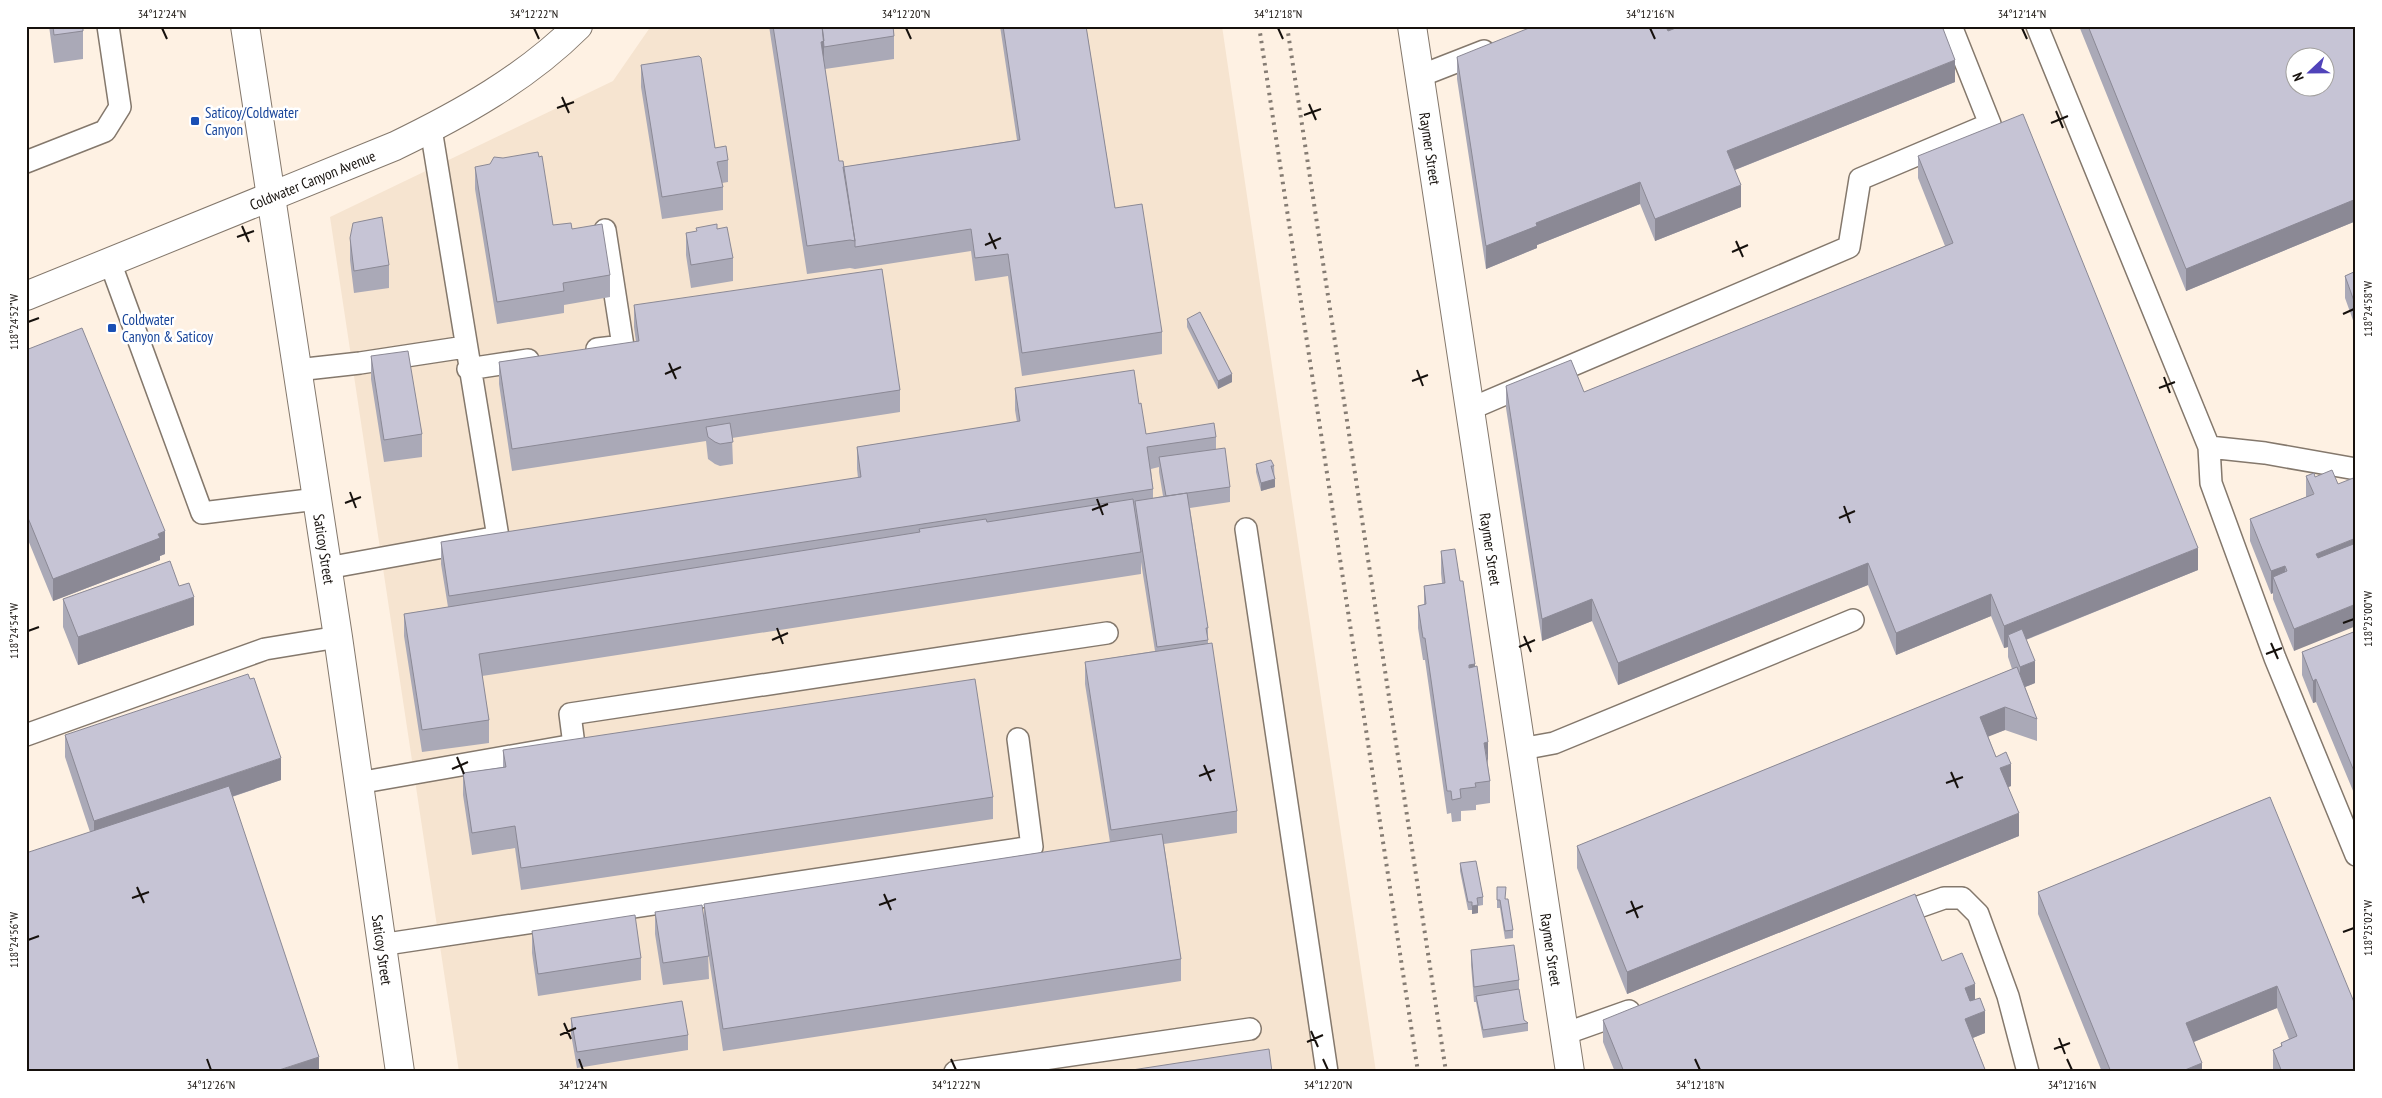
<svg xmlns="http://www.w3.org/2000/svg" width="2382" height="1098" viewBox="0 0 2382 1098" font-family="'PT Sans Narrow',sans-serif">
	<rect width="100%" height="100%" fill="#fef1e3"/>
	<!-- built -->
	<path fill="#f6e4d0" d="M651 26H1222L1376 1072H459L330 217 613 81Z"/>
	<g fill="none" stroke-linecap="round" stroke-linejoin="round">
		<!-- lane casing -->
		<g stroke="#84786c" stroke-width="24">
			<path id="lane" d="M2037 26 2209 447 2265 453 2356 469
				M1420 76 1484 51
				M26 162 105 131 120 107 108 26
				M110 262 202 513 317 499
				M597 349 623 346 605 230
				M468 369 528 360
				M297 370 360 363 465 347
				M1470 409 1849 247 1860 179 1990 124 1951 26
				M2209 447 2211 483 2275 658 2356 855
				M1246 529 1327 1072
				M327 568 498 537 431 129
				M26 735 265 649 338 637
				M1521 749 1554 743 1853 620
				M358 783 574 745 570 714 1107 633
				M1893 916 1944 898H1962L1978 914 2008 996 2028 1072
				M380 945 1032 847 1018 739
				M1564 1034 1629 1011
				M955 1072 1250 1029"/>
		</g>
		<!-- street casing -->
		<g stroke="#84786c" stroke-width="30">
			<g id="street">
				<path id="s1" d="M1412 26 1570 1072"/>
			</g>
		</g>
		<!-- secondary casing -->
		<g stroke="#84786c" stroke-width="30">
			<g id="secondary">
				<path id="s2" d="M245 26 338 637 400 1072"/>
				<path id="s3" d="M26 296 395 146C461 114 526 78 578 26"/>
			</g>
		</g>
		<!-- lane -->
		<use href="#lane" stroke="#fff" stroke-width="21"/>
		<!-- street -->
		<use href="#street" stroke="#fff" stroke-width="28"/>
		<!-- secondary -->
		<use href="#secondary" stroke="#fff" stroke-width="28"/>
		<!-- rail -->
		<path stroke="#857c73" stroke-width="4" stroke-dasharray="2.5 5" stroke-linecap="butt" d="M1259 26 1418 1072
			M1287 26 1446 1072"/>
	</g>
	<!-- wall -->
	<path fill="#aaa9b7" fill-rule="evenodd" d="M49 26H83V59L54 63Z
		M769 26H893L894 36V59L825 69 839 161 843 167 1017 140 1000 26H1086L1115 208 1162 332V354L1022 376 1008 276 975 281 971 251 855 269 850 268 807 274Z
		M2079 26H2356V221L2186 291Z
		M1457 57 1955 82 1735 170 1741 207 1655 241 1640 204 1537 245V248L1486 269 1457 79Z
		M641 65 715 148 728 160V182L722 183 723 187V210L662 219 641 87Z
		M1918 156 2198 570 2026 640 2035 683 2025 687 2037 719V741L2005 730 1988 736 1996 757 2011 786 2008 787 2019 836 1627 994 1577 868V846L2012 669 2008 657V647L2004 648 1991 616 1896 655 1868 585 1618 685 1592 621 1542 641 1506 408V386L1584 392 1945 246 1918 178Z
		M475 167 553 225 572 229 610 275V297L564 305V313L497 324 475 189Z
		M717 229 733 258V281L691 288 686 255V233Z
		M350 238 389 265V288L354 293 350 260Z
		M2356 271 2354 323 2345 298V276Z
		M634 305 900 390V412L732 438 733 464 720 466 715 464 708 459 706 441 512 471 499 384V362L636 342 634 327Z
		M1187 319 1232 382 1218 389 1187 327Z
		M26 350 165 554 160 556V560L53 601 26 535Z
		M371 356 422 434V457L384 462 371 379Z
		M1015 388 1139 404 1146 434 1216 437V449L1230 487V502L1190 508 1208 628V643L1237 811V833L1164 844 1181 959V981L723 1051 708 952 709 979 663 985 655 934V912L704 922V904L1110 842 1085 684V662L1155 651 1141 562V574L482 676 489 720V743L422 752 404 636V614L448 607 441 564V542L858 478 857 469V447L1017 422 1015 410ZM1159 467V472L1163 496 1153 498V489L1151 469Z
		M1256 464 1274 466 1275 487 1261 491 1256 472Z
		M2306 476 2315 477 2294 651 2273 599V593L2271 594 2250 541V519L2306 497Z
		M1441 551 1460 581 1475 667 1490 781V803L1476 805V810L1461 811V821L1452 822 1451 813 1447 814 1425 660H1423L1418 628V606L1424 605V586L1442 583 1441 573Z
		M63 599 194 625 78 665 63 627Z
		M2356 631V798L2316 702 2313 703 2302 675V652Z
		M65 735 281 780 232 797 319 1072 90 832 65 757Z
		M503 750 993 797V819L521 890 515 848 472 855 463 795V773L503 767Z
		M2270 797 2356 1072H2273V1050L2281 1046V1043L2289 1039 2277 1008 2194 1042 2202 1072H2102L2038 914V892Z
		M1460 863 1483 897V905L1478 906V913L1472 914V910H1468L1460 871Z
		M1497 887 1505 899 1513 930V938L1505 939 1500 908H1497Z
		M532 931 641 958V980L538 996 532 953Z
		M1471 950 1519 980V994L1524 1020 1528 1023V1031L1483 1038 1476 1002H1474L1471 965Z
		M1942 961 1975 999 1985 1033 1973 1038 1986 1072H1615L1603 1042V1020Z
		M571 1018 688 1035V1050L577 1068 571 1034Z"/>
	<!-- shaded-wall -->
	<path fill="#8b8995" d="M1667 26H1703L1666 49V27Z
		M824 41V69L821 42Z
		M1955 60V82L1727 173V151Z
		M1640 182V204L1537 245V248L1486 269V246L1536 223Z
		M1741 185V207L1655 241V219Z
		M2356 199V221L2186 291V269Z
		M2354 301H2356V323H2354Z
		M1232 374V382L1218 389V381Z
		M1275 479V487L1261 491V483Z
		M165 531V554L160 556V560L53 601V579Z
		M2356 538V560L2316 576V554Z
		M2198 548V570L2012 645 2008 635V647L2004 648V626Z
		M1868 563V585L1618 685V663Z
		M2285 566V588L2273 577V593L2271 594V571Z
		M1991 594V616L1896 655V633Z
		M194 597V625L78 665V637Z
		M1592 599V621L1542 641V619Z
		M2356 604V626L2294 651V629Z
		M2035 661V683L2020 689V667Z
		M1475 664V686L1469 665Z
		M2316 679V702L2313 703V681Z
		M2005 707V730L1980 740V717Z
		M1488 742V764L1484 743Z
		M281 758V780L94 843V821Z
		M2011 764V786L2000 790V768Z
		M2019 813V836L1627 994V972Z
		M1478 905V913L1472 914V906Z
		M1975 984V1006L1965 1010V988Z
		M2277 986V1008L2186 1045V1023Z
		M1985 1011V1033L1965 1041V1019Z
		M319 1057V1072H273Z
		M2202 1063V1072H2180Z"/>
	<!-- building -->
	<path fill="#c6c4d5" stroke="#8b8995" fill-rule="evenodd" d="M53 26H83V31L54 35Z
		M773 26H822L824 41 821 42 839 161H843L855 241 850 240 807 246Z
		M822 26H893L894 36 824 47Z
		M1003 26H1086L1115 208 1142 204 1162 332 1022 353 1008 254 975 258 971 229 855 247V241L843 167 1020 140Z
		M1534 26H1667L1666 27 1668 31 1681 26H1942L1955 60 1727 151 1741 185 1655 219 1640 182 1536 223 1537 226 1486 246 1457 57Z
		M2088 26H2356V199L2186 269ZM2294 58H2324V88H2294Z
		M699 56 701 58 715 148 726 146 728 160 717 162 723 187 662 197 641 65Z
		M2023 114 2198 548 2004 626 1991 594 1896 633 1868 563 1618 663 1592 599 1542 619 1506 386 1571 360 1584 392 1953 243 1918 156Z
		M538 152 539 157 542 156 553 225 571 223 572 229 602 224 610 275 563 283 564 291 497 302 475 167 490 164 494 157 503 158Z
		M382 217 389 265 354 271 350 238 353 223Z
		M717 224V229L727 227 733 258 691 265 686 233 697 231 696 228Z
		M882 269 900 390 512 449 499 362 639 341 634 305Z
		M2356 271V301H2354L2345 276Z
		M1200 312 1232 374 1218 381 1187 319Z
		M82 328 165 531 158 534 160 538 53 579 26 513V350Z
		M408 351 422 434 384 440 371 356Z
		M1134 370 1139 404 1141 403 1146 434 1214 423 1216 437 1147 447 1153 489 449 596 441 542 861 477 857 447 1020 421 1015 388Z
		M730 423 733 442 720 444 715 442 708 437 706 427Z
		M1225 448 1230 487 1166 496 1159 457Z
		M1271 460 1274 466H1271L1275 479 1261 483 1256 464Z
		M2332 470 2338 484 2356 477V538L2316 554 2318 558 2356 543V604L2294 629 2273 577 2287 571 2285 566 2271 571 2250 519 2314 494 2306 476 2314 473 2315 477Z
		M1187 493 1208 628H1206L1208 640 1157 647 1135 501Z
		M1133 499 1141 552 479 654 489 720 422 730 404 614 920 532 919 529 986 519 987 522Z
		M1455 549 1460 581H1463L1475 664 1469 665V668L1477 666 1488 742 1484 743 1490 781 1475 783 1476 787 1460 789 1461 798 1452 800 1451 791H1447L1425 638H1423L1418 606 1426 604 1424 586 1445 583 1441 551Z
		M170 561 179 586 189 583 194 597 78 637 63 599Z
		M2022 629 2035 661 2020 667 2008 635Z
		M2356 631V776L2316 679 2313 681 2302 652Z
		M1212 643 1237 811 1111 830 1085 662Z
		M2017 667 2037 719 2005 707 1980 717 1996 757 2006 752 2011 764 2000 768 2019 813 1627 972 1577 846Z
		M248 674 250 679 254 678 281 758 94 821 65 735Z
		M975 679 993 797 521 868 515 826 472 833 463 773 506 767 503 750Z
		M229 786 319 1057 273 1072H26V853Z
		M2270 797 2356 1007V1072H2282L2273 1050 2282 1046 2281 1043 2297 1036 2277 986 2186 1023 2202 1063 2180 1072H2111L2038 892Z
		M1162 834 1181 959 723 1029 704 904Z
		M1476 861 1483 897 1477 898 1478 905 1472 906V902H1468L1460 863Z
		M1497 887H1506L1505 899H1508L1513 930 1505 931 1500 900H1497Z
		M1915 894 1942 961 1962 953 1975 984 1965 988 1970 1001 1980 998 1985 1011 1965 1019 1986 1072H1624L1603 1020Z
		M702 905 709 956 663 963 655 912Z
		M635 915 641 958 538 974 532 931Z
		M1514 945 1519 980 1474 987 1471 950Z
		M1519 989 1524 1020 1528 1023 1483 1030 1476 996Z
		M682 1001 688 1035 577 1052 571 1018Z
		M1269 1049 1272 1072H1119Z"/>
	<!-- ticks -->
	<path fill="none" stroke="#16110d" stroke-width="2" d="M162 28 167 39M534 28 539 39M906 28 911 39M1278 28 1283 39M1650 28 1655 39M2022 28 2027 39M562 97 569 113M1309 104 1316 120M557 108 574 102M2056 111 2063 128M1304 115 1321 109M2051 123 2068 116M242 226 249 242M989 233 996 249M237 237 254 231M1736 241 1743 257M985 245 1001 238M1732 252 1748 245M2343 314 2354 309M28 322 39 318M669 363 676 379M1417 370 1423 386M665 374 681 367M2164 377 2170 393M1412 381 1428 375M2159 388 2175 382M350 492 356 508M1097 499 1103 515M345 503 361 497M1844 506 1850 523M1092 510 1108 504M1839 518 1855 511M2343 623 2354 619M777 628 783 644M28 631 39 627M1524 636 1531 652M772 640 788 633M2271 643 2278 659M1519 647 1535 640M2266 654 2282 648M457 757 464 774M1204 765 1211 781M452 769 468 762M1951 772 1958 788M1199 776 1215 770M1946 783 1963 777M137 887 144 903M884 894 891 910M132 898 149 892M1631 901 1638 918M879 905 896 899M1626 913 1643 906M2343 932 2354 928M28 940 39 936M564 1023 571 1039M1311 1031 1318 1047M560 1035 576 1028M2059 1038 2065 1054M1307 1042 1323 1035M2054 1049 2070 1043M207 1059 211 1070M579 1059 583 1070M951 1059 956 1070M1323 1059 1328 1070M1695 1059 1700 1070M2067 1059 2072 1070"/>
	<!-- markers -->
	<g fill="#1a4fb4" stroke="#fff" stroke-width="2">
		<rect x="190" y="116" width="10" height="10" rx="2.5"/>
		<rect x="107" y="323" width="10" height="10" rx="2.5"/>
	</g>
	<g text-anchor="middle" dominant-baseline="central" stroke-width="5" stroke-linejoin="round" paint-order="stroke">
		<!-- transit labels -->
		<g font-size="15" fill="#164399" stroke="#fff" text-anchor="start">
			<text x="205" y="112">Saticoy/Coldwater<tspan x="205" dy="17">Canyon</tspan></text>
			<text x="122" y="319">Coldwater<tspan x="122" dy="17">Canyon &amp; Saticoy</tspan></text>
		</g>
		<!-- street labels -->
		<g font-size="15" fill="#16110d" stroke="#fff">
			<text stroke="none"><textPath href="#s1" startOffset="124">Raymer Street</textPath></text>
			<text stroke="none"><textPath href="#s3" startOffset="309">Coldwater Canyon Avenue</textPath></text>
			<text stroke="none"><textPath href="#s2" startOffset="529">Saticoy Street</textPath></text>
			<text stroke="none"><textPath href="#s1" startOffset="529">Raymer Street</textPath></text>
			<text stroke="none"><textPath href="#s1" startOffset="934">Raymer Street</textPath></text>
			<text stroke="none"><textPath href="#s2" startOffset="934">Saticoy Street</textPath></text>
		</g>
	</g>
	<!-- border -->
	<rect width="2382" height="1098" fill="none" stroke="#ffffff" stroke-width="55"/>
	<!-- north arrow -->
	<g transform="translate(2310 72) rotate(248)"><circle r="24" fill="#ffffff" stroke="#a2a09e"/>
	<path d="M0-4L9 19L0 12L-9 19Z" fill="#5043ba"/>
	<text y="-8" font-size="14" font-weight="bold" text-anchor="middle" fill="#16110d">N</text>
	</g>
	<rect x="28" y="28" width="2326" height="1042" fill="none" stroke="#16110d" stroke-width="2"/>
	<g font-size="12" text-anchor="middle" fill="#16110d">
		<text x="162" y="18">34°12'24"N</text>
		<text x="534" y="18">34°12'22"N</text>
		<text x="906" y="18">34°12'20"N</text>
		<text x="1278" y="18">34°12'18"N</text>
		<text x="1650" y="18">34°12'16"N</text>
		<text x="2022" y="18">34°12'14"N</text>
		<text transform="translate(2368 309) rotate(-90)" y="4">118°24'58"W</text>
		<text transform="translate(14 322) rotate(-90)" y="4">118°24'52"W</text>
		<text transform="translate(2368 619) rotate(-90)" y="4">118°25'00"W</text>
		<text transform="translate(14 631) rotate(-90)" y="4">118°24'54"W</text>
		<text transform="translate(2368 928) rotate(-90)" y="4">118°25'02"W</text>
		<text transform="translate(14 940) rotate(-90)" y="4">118°24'56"W</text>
		<text x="211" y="1089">34°12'26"N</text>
		<text x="583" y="1089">34°12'24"N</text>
		<text x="956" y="1089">34°12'22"N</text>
		<text x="1328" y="1089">34°12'20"N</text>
		<text x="1700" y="1089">34°12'18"N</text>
		<text x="2072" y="1089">34°12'16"N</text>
	</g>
</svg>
